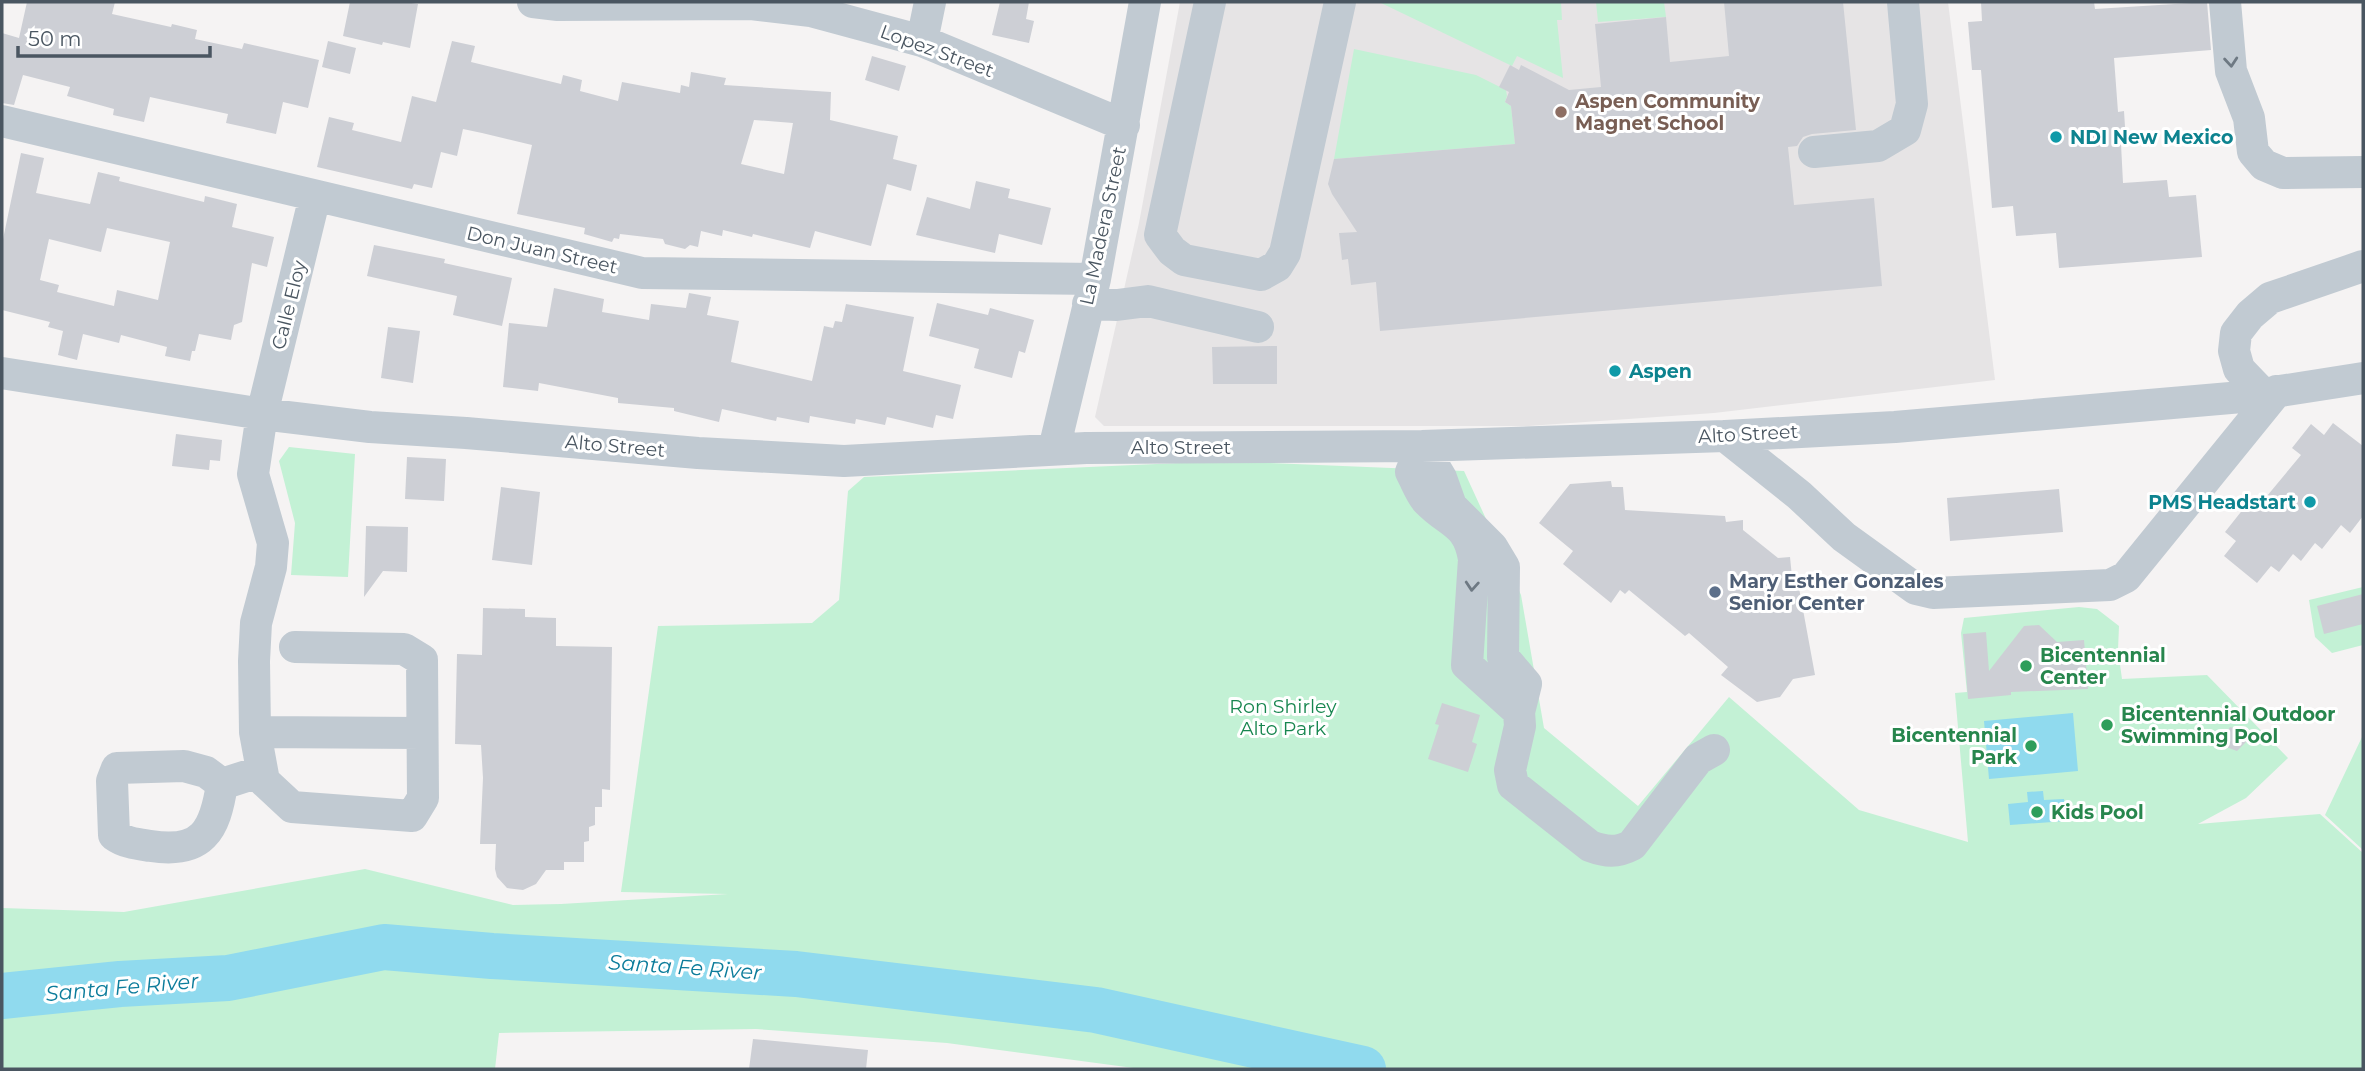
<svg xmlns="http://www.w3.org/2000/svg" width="2365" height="1071" viewBox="0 0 2365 1071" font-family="Montserrat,sans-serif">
	<rect width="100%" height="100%" fill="#f5f3f3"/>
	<!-- education -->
	<path fill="#e6e4e5" d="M1180 2H1948L1995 380 1714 413 1528 426H1104L1095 417 1139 223Z"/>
	<!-- green -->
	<path fill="#c3f1d5" d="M1379 2H1561L1562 20H1557L1563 78 1517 56 1512 66Z
		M1596 2H1664L1666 17 1598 22Z
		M1354 49 1476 75 1506 90 1507 96 1505 102 1511 106 1515 144 1334 159Z
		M289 447 355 454 348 577 291 575 295 523 279 461Z
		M1224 461 1464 471 1521 595 1544 728 1638 806 1729 697 1859 810 1968 842 1955 693 1967 692 1961 633 1964 618 2079 607 2097 609 2119 626 2118 650 2122 679 2207 675 2288 758 2246 798 2198 824 2320 814 2363 853V1069H1141L947 1043 756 1029 499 1033 495 1069H2V908L124 912 365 869 513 905 561 904 728 894 621 892 658 626 812 623 839 600 848 491 864 477Z
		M2363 587V645L2332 653 2315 637 2309 600Z
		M2362 737 2363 738V850L2325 815Z"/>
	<!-- water -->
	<path fill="#90daee" d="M2073 713 2078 771 1989 779 1984 721Z
		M2043 791 2044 800 2064 799 2066 821 2010 825 2008 804 2028 802 2027 792Z"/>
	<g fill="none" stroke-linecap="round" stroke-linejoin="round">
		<!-- river -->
		<path stroke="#90daee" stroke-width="46" d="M2 996 120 984 228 978 384 947 492 956 796 974 1096 1010 1363 1069"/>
	</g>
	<!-- building -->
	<path fill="#cdcfd5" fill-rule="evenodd" d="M27 2H115L112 14 171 27 172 24 197 30 195 39 242 49 244 43 319 60 308 108 283 102 276 134 226 123 228 114 150 97 144 122 113 115 114 109 67 96 70 87 23 75 14 105 2 103V33L19 38Z
		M350 2H405L418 4 410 48 383 42 382 45 343 36Z
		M1000 2H1029L1026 19 1034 21 1029 43 992 35Z
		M1724 2H1843L1856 130 1812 134 1803 137 1797 146 1788 147 1794 205 1874 198 1882 286 1380 331 1376 282 1351 285 1348 259 1342 260 1339 233 1357 232 1332 194 1328 184 1334 159 1515 144 1511 106 1505 102 1509 92 1499 87 1510 65 1519 70 1521 65 1569 90 1601 87 1595 24 1666 17 1670 62 1729 56Z
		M1981 2H2094L2095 9 2207 2 2211 50 2114 58 2118 112 2124 111 2126 143 2121 144 2123 183 2167 180 2169 197 2196 195 2202 257 2059 268 2056 233 2016 236 2013 206 1992 208 1981 70H1972L1968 22 1982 21Z
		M328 41 356 48 350 74 322 67Z
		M452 41 475 46 471 62 561 84 563 75 582 80 580 91 618 101 622 82 680 93 681 85 689 87 691 72 726 78 724 85 831 92 830 120 898 136 893 159 917 165 911 191 887 184 871 246 815 231 810 248 753 234 752 237 723 230 722 236 701 231 698 247 690 245 685 249 665 244 663 239 620 234 619 239 614 238 612 242 584 234 585 228 517 214 532 145 482 133 463 129 457 156 441 152 432 188 414 184 412 189 317 167 329 117 354 123 352 130 401 142 412 96 436 102ZM754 120 793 123 784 174 741 164Z
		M872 56 906 66 899 91 865 80Z
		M21 153 44 158 36 193 90 204 98 172 120 177 119 181 204 202 205 196 237 204 232 227 274 237 267 267 252 263 242 322 234 325 231 340 199 334 195 351H192L190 361 165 356 167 347 121 335 119 343 83 334 77 360 58 355 63 331 48 327 50 322 2 310V244ZM107 228 170 242 158 300 117 290 114 306 57 292 59 285 40 280 49 239 101 252Z
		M976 181 1010 189 1008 198 1051 208 1042 245 999 234 995 253 916 235 927 197 970 209Z
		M374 245 445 259 444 263 512 278 502 326 453 315 457 296 367 276Z
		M554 288 604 299 602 312 649 320 651 304 686 308 689 293 711 297 707 315 739 321 731 362 812 381 824 326 833 328 835 321 842 322 846 304 914 317 903 371 961 385 953 419 936 415 933 428 887 417 885 425 856 419 855 424 810 416 809 423 777 417 776 421 722 409 719 422 674 411V408L618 403V398L539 383 538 391 503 387 509 323 547 327Z
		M937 303 988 315 990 308 1034 320 1025 353 1019 351 1012 378 974 368 979 349 929 336Z
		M388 327 420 331 413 383 381 378Z
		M1277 346V384H1213L1212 347Z
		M2333 423 2363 446V516L2350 533 2341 525 2322 549 2315 543 2301 561 2293 554 2279 572 2271 566 2257 583 2224 556 2236 541 2225 532 2244 508 2248 512 2263 493 2267 496 2301 455 2292 448 2311 424 2324 435Z
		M176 434 222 440 220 461 210 460 209 470 172 466Z
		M407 457 446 459 444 501 405 499Z
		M1611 481 1612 487H1623L1625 510 1725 516 1726 522 1743 520V530L1778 558 1790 557 1792 577H1797L1815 675 1793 679 1780 697 1757 702 1721 675 1728 667 1689 633 1685 636 1629 590 1625 594 1620 590 1611 603 1563 564 1573 551 1539 523 1570 484Z
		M501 487 540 492 532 565 492 560Z
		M2059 489 2063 532 1950 541 1947 498Z
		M366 526 408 527 407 572 383 571 364 597Z
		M2363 594V624L2324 634 2317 606Z
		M483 608 525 609V617L556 618V646L612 647 610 790 602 789V807H595V825L589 827V841L584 842V862H564V870H546L536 884 523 890 507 888 497 877 495 869 496 844H480L483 778 481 745 455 744 457 654 482 655Z
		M2039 625 2057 642 2084 640 2088 689 2011 692V695L1968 699 1963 634 1986 632 1989 671 2024 626Z
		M1442 703 1480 715 1472 742 1477 744 1468 772 1428 759 1439 725 1435 724Z
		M2230 727 2242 730 2246 742 2237 751 2226 747 2224 736Z
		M753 1039 868 1050 866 1069H749Z"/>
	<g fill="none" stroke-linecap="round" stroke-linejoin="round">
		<!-- minor -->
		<path stroke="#c1cad2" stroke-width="32" d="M533 2 558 5 751 4 811 11 922 41 1124 125
			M1210 2 1160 235 1172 251 1184 260 1261 275 1277 266 1285 253 1340 2
			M2225 2 2231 71 2249 118 2253 152 2264 165 2283 173 2363 172
			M922 41 930 2
			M2 121 642 273 1095 279
			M1814 152 1878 146 1905 130 1912 104 1903 2
			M1088 304 1117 305 1148 301 1258 327
			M2 373 262 414 370 427 466 433 698 453 844 461 1086 448 1422 446 1725 436 1895 427 2242 397 2363 378
			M2263 394 2239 369 2234 351 2236 333 2250 315 2270 298 2363 266
			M1725 436 1799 495 1844 537 1916 589 1933 593 2110 585 2126 577 2277 391
			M1422 446 1441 478 1451 506 1492 547 1504 567 1503 657 1526 684 1519 712 1520 726 1510 770 1513 785 1590 846C1606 852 1617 853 1632 845L1698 759 1714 750
			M1422 446 1411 472C1416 481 1420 493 1427 501 1449 524 1468 522 1474 559L1467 665 1519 712
			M1054 449 1095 279 1145 2
			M295 647 404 649 422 660 423 798 412 816 292 807 264 781 255 732 254 661 256 623 271 567 273 543 253 474 262 414 315 196
			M255 732 422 733
			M222 784C215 831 202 854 151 846 138 844 125 843 114 835L112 781 117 768 184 766 206 772 222 784 262 771"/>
	</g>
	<!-- one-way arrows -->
	<defs><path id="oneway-chevron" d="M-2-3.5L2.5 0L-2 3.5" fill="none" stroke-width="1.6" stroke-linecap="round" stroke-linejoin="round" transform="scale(1.75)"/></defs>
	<g stroke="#6e7983">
		<use href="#oneway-chevron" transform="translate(2231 62) rotate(85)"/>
		<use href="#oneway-chevron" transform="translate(1472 586) rotate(94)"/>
	</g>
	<!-- markers -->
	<circle fill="#8d6e63" stroke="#fff" stroke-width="2.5" cx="1561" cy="112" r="7"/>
	<g fill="#0f9aa8" stroke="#fff" stroke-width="2.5">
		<circle cx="2056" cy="137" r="7"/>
		<circle cx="1615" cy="371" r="7"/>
		<circle cx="2310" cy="502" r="7"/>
	</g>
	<circle fill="#5c6f8a" stroke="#fff" stroke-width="2.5" cx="1715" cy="592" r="7"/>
	<g fill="#2e9e5b" stroke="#fff" stroke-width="2.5">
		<circle cx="2026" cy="666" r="7"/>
		<circle cx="2107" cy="725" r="7"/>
		<circle cx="2031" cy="746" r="7"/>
		<circle cx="2037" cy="812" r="7"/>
	</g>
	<g text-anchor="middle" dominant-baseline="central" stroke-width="6" stroke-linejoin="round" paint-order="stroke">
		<!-- street labels -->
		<g font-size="19" fill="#4a5661" stroke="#fff">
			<text transform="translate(937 51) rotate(20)">Lopez Street</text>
			<text transform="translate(1103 226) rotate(-78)">La Madera Street</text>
			<text transform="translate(542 250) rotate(13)">Don Juan Street</text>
			<text transform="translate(289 305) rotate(-76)">Calle Eloy</text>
			<text transform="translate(1748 434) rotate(-3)">Alto Street</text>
			<text transform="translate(615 446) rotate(5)">Alto Street</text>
			<text x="1181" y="447">Alto Street</text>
		</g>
		<!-- education labels -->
		<g font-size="19" font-weight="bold" fill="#785e54" stroke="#fff" text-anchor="start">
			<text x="1575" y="101">Aspen Community<tspan x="1575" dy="22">Magnet School</tspan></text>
		</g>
		<!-- culture labels -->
		<g font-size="19" font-weight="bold" fill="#0d838f" stroke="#fff" text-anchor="start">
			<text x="2070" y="137">NDI New Mexico</text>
			<text x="1629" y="371">Aspen</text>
			<text x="2296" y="502" text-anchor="end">PMS Headstart</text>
		</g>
		<!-- service labels -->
		<g font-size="19" font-weight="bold" fill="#4e5e75" stroke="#fff" text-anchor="start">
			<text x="1729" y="581">Mary Esther Gonzales<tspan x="1729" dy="22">Senior Center</tspan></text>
		</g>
		<!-- leisure labels -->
		<g font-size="19" font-weight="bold" fill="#27864d" stroke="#fff" text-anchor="start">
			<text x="2040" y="655">Bicentennial<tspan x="2040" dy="22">Center</tspan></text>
			<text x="2121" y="714">Bicentennial Outdoor<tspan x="2121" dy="22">Swimming Pool</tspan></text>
			<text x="2017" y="735" text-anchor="end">Bicentennial<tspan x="2017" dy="22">Park</tspan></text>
			<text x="2051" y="812">Kids Pool</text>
		</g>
		<!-- park labels -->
		<g font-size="19" fill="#17864f" stroke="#fff">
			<text x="1283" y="706">Ron Shirley<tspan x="1283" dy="22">Alto Park</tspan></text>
		</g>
		<!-- water labels -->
		<g font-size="21" font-style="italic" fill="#0c7c9b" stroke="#fff">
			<text transform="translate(685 967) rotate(4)">Santa Fe River</text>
			<text transform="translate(122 987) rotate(-5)">Santa Fe River</text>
		</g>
	</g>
	<!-- border -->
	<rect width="2365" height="1071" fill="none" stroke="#4a5661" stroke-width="7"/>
	<!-- scale -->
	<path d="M18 46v10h192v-10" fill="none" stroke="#4a5661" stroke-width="3.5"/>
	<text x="28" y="46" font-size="21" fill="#4a5661" stroke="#ffffff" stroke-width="5" paint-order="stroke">50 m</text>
</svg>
